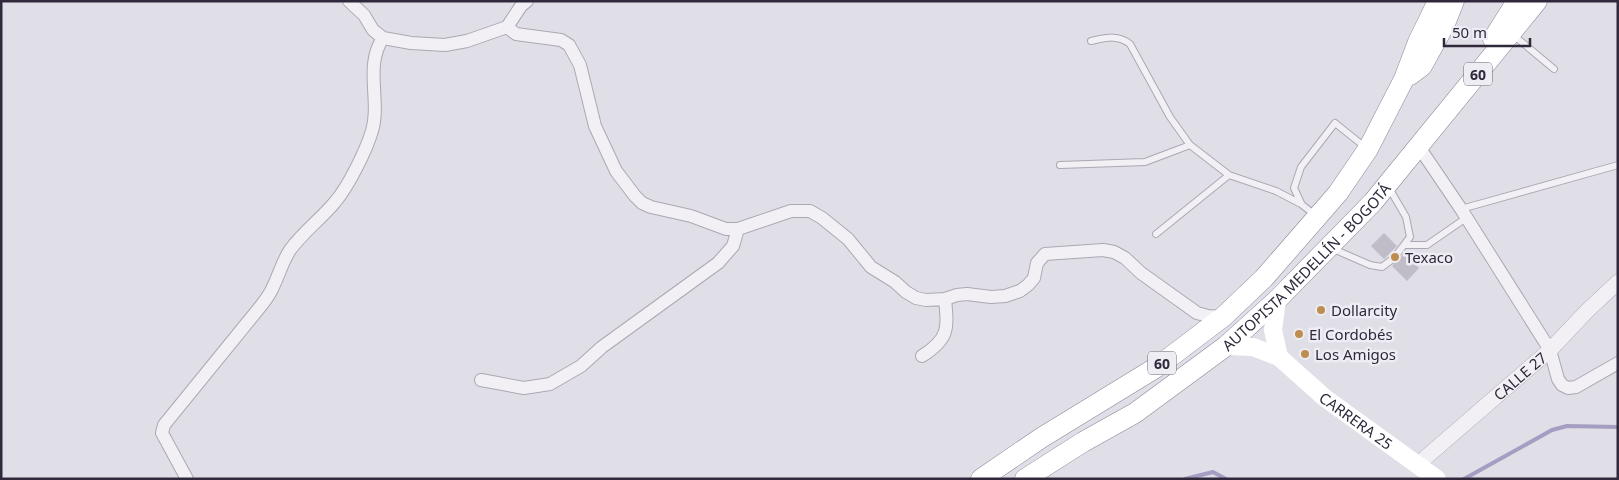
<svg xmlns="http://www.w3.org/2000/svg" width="1619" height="480" viewBox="0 0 1619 480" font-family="'Noto Sans',sans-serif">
	<rect width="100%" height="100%" fill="#e0dee6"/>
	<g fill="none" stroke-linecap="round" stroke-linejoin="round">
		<!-- stream -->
		<path stroke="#a59dc2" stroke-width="4" d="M1185 479 1213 472 1226 479
			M1464 479 1552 430 1567 426 1618 427"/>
	</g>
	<!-- building -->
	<path fill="#c0bcc8" d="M1384 233 1397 246 1384 259 1371 246Z
		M1404 253 1419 268 1407 281 1392 266Z"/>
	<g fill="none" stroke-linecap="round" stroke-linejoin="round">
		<!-- service casing -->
		<g stroke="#aba8b3" stroke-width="8">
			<path id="service" d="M1512 34 1554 69
				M1091 41C1105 38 1118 34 1130 44L1170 117 1190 145 1229 175 1276 191 1301 204 1315 215
				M1060 165 1145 162 1190 145
				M1301 203 1294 188 1301 167 1335 123 1365 147
				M1461 209 1618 165
				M1156 234 1229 175
				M1404 245H1427L1466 218
				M1331 248 1370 265 1382 267 1394 258 1410 237 1406 217 1389 188"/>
		</g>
		<!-- minor casing -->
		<g stroke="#aba8b3" stroke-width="14">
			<path id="minor" d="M349 1 364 15 373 30 383 38 411 43 445 45 467 41 507 27 521 6 527 1
				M507 27 516 34 561 40 569 45 580 65 595 126 616 171 635 196 642 203 651 207 691 216 726 229H738L791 211H810L822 218 848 239 871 267 895 282 906 292 916 298 926 300 945 299 957 295 967 294 991 297 1005 296 1020 291 1028 285 1034 278 1037 263 1045 254 1103 250 1114 252 1125 258 1141 273 1197 313 1208 316 1223 317
				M1419 147 1461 209 1550 350 1558 379 1562 385 1568 388 1576 387 1618 363
				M922 356C949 339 948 329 945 299
				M481 380 524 388 550 384 581 366 602 347 718 263 733 246 738 229
				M187 479 162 433 164 425 260 307C264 302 268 297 271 291 278 278 282 262 290 250 303 232 321 219 335 202 348 187 366 151 372 131 381 101 364 66 383 38"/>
		</g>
		<!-- tertiary casing -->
		<g stroke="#aba8b3" stroke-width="16">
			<g id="tertiary">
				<path id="s1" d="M1417 465 1550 350 1587 311 1618 282"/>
			</g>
		</g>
		<!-- trunk casing -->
		<g stroke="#8d879b" stroke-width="21">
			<g id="trunk">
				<path d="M1493 39 1517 1"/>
				<path d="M1410 75 1422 66 1444 26 1454 1"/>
				<path d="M981 479 1041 438 1157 367 1223 317 1264 278 1338 193 1368 149 1404 79 1418 42 1438 1"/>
				<path id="s3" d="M1025 479 1083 442 1135 413 1226 346 1277 300 1373 202 1537 1"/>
			</g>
		</g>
		<!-- service -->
		<use href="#service" stroke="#f2f0f5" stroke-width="6"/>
		<!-- minor -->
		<use href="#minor" stroke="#f2f0f5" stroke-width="12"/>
		<!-- tertiary -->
		<use href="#tertiary" stroke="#f2f0f5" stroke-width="15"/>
		<!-- secondary -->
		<g stroke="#fff" stroke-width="18">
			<path d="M1277 300 1273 330 1279 357"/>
			<path id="s2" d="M1226 346 1253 347 1279 357 1325 398 1437 479"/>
		</g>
		<!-- trunk -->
		<use href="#trunk" stroke="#fff" stroke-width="20"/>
	</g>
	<!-- markers -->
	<g fill="#be8d50" stroke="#efedf4" stroke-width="2">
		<circle cx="1395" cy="257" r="5"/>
		<circle cx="1321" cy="310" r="5"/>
		<circle cx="1299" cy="334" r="5"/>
		<circle cx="1305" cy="354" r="5"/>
	</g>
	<g text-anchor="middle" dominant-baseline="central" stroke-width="5" stroke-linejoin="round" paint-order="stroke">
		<!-- shield labels -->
		<g fill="#efedf4" stroke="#696472" stroke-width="1">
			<rect x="1464" y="62.5" width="28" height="23" rx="4"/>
			<rect x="1148" y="351.5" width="28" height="23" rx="4"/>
		</g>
		<g font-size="14" font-weight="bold" fill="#2f293b">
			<text x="1478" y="74">60</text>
			<text x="1162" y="363">60</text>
		</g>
		<!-- poi labels -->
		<g font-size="15" fill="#2f293b" stroke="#efedf4" text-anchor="start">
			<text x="1405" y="257">Texaco</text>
			<text x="1331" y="310">Dollarcity</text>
			<text x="1309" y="334">El Cordobés</text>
			<text x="1315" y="354">Los Amigos</text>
		</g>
		<!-- street labels -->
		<g font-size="15" fill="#2f293b" stroke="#efedf4">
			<text stroke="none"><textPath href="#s3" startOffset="354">AUTOPISTA MEDELLÍN - BOGOTÁ</textPath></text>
			<text stroke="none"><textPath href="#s1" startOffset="136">CALLE 27</textPath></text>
			<text stroke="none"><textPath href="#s2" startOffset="155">CARRERA 25</textPath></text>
		</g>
	</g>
	<!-- border -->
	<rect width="1619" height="480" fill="none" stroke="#2f293b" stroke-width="5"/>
	<!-- scale -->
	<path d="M1444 38v8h86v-8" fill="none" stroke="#2f293b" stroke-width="2.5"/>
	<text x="1452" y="38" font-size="15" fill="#2f293b" stroke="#efedf4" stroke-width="4" paint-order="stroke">50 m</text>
</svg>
